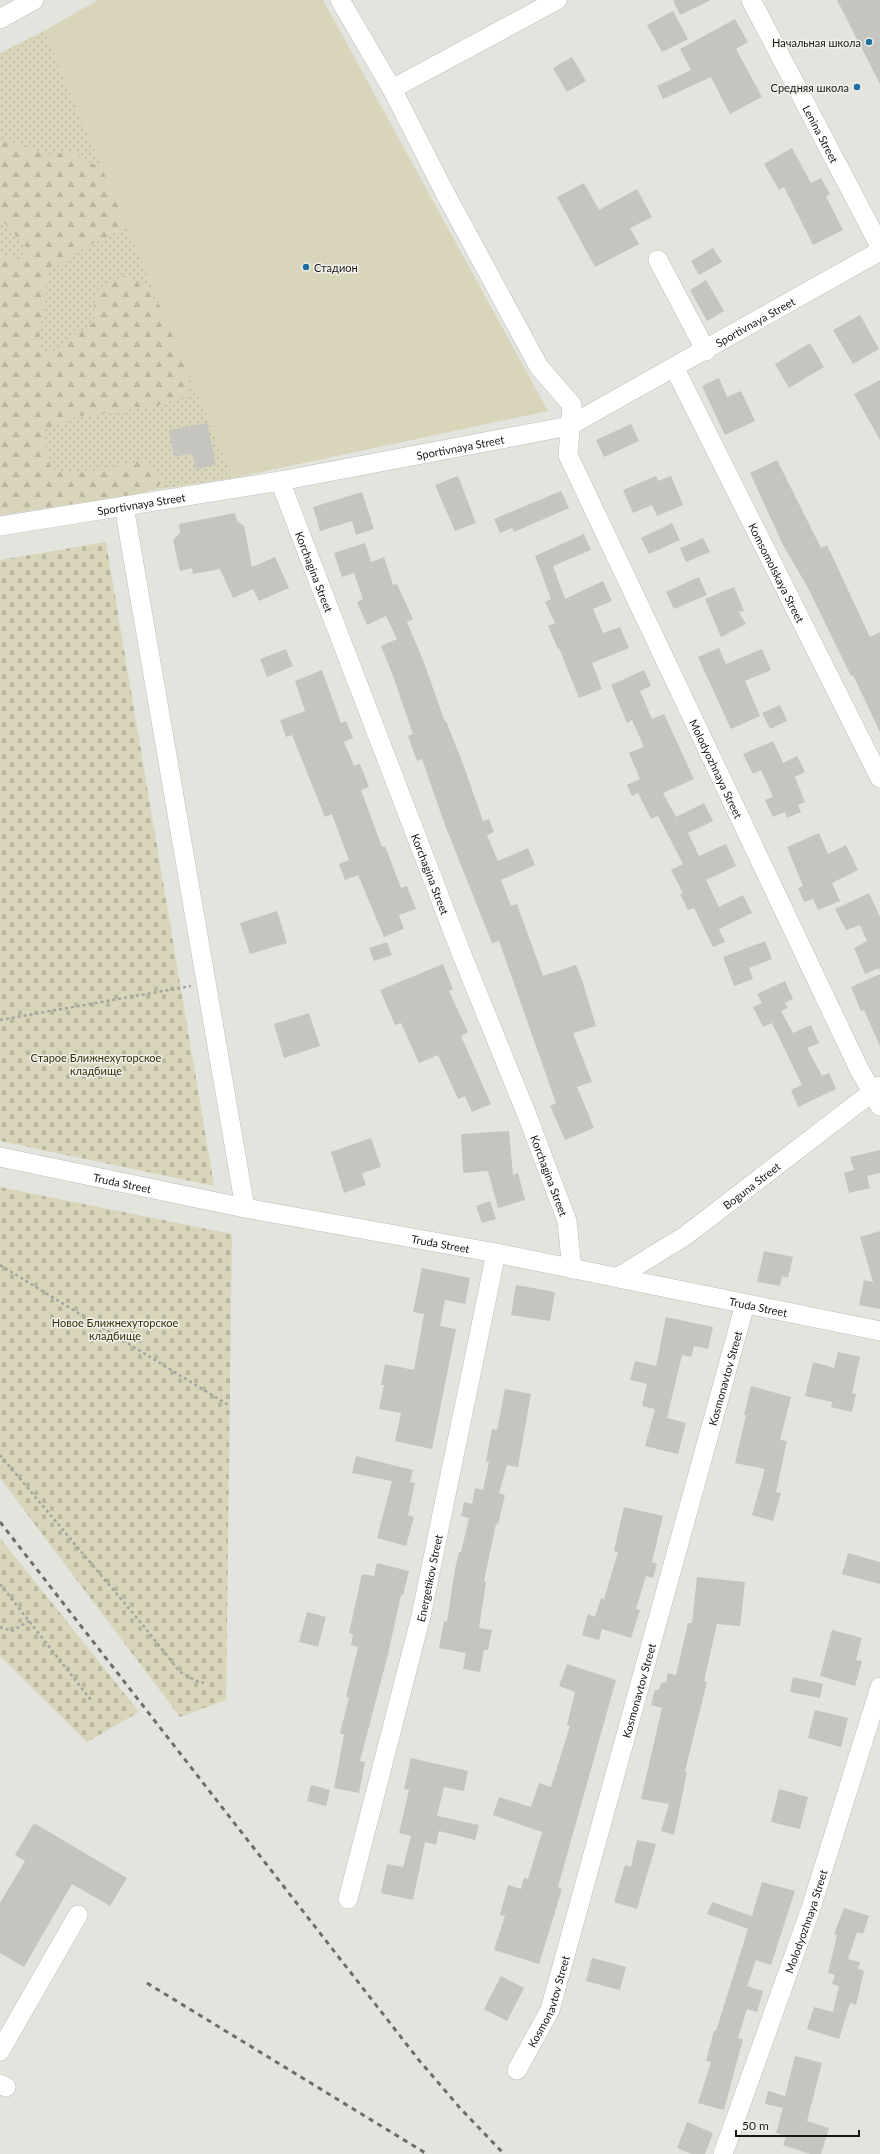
<svg xmlns="http://www.w3.org/2000/svg" width="880" height="2154" viewBox="0 0 880 2154" font-family="Lato,sans-serif">
	<defs>
		<pattern id="green-dots" width="8" height="8" patternUnits="userSpaceOnUse"><rect width="8" height="8" fill="#d8d5bb"/><path d="M2 2h.1M6 6h.1" fill="none" stroke="#b9b6a0" stroke-width="1.8" stroke-linecap="round"/></pattern>
		<pattern id="forest-firs" width="22" height="20" patternUnits="userSpaceOnUse"><rect width="22" height="20" fill="#d8d5bb"/><path d="M5 1l3.5 6h-7zM16 11l3.5 6h-7z" fill="#b9b6a0"/></pattern>
		<pattern id="cemetery-stones" width="16" height="16" patternUnits="userSpaceOnUse"><rect width="16" height="16" fill="#d8d5bb"/><path d="M2 7V4a2 2 0 0 1 4 0v3zM10 15v-3a2 2 0 0 1 4 0v3z" fill="#b9b6a0"/></pattern>
	</defs>
	<rect width="100%" height="100%" fill="#e4e4de"/>
	<!-- green -->
	<path fill="url(#green-dots)" d="M44 31 233 478 0 513V53Z"/>
	<!-- forest -->
	<path fill="url(#forest-firs)" d="M9 140 46 155 73 152 103 170 127 227 82 249 49 271 38 346 50 354 94 322C94 291 94 287 124 276L142 283 160 306 190 376 189 395 153 407 80 416 45 430 46 451 51 469C83 477 115 467 146 459L166 481 144 493 0 515V254L20 260 26 247 0 218V143Z"/>
	<!-- cemetery -->
	<path fill="url(#cemetery-stones)" d="M106 542 214 1186 0 1141V560Z
		M0 1187 232 1234 226 1700 180 1717 0 1478Z
		M0 1538 139 1712 87 1742 0 1656Z"/>
	<!-- pitch -->
	<path fill="#d8d5bb" d="M98 0H323L548 411 233 478 44 31Z"/>
	<!-- building -->
	<path fill="#c5c4bf" d="M673 0H711L680 15Z
		M837 0H880V84Z
		M673 11 688 39 662 52 647 25Z
		M735 19 748 42 736 49 762 97 730 114 711 77 663 99 657 86 691 70 680 49Z
		M572 57 586 81 567 92 553 68Z
		M792 148 811 183 821 178 830 194 826 196 843 230 813 245 784 187 779 190 764 164Z
		M584 183 599 210 637 189 652 217 630 228 639 244 595 267 557 197Z
		M713 248 722 262 699 275 691 261Z
		M706 280 724 311 707 321 690 290Z
		M860 315 879 349 853 364 833 330Z
		M810 343 824 367 789 388 775 364Z
		M719 378 727 397 741 391 755 421 725 435 702 386Z
		M880 380V440L854 394Z
		M207 423 216 465 196 469 192 453 174 457 169 430Z
		M631 424 639 441 604 457 596 440Z
		M777 460 821 548 827 545 870 637 880 632V732L853 675 851 676 807 586 783 545 750 473Z
		M458 476 476 523 455 531 435 485Z
		M656 476 658 481 671 476 683 505 657 516 652 505 633 513 623 490Z
		M561 491 569 508 514 532 512 528 500 533 494 519Z
		M362 492 374 529 356 535 352 521 320 531 313 507Z
		M235 513 237 521 244 526 252 567 275 557 289 588 259 601 253 589 233 598 220 569 193 574 192 568 180 571 173 540 180 533 179 524Z
		M672 523 680 540 649 554 641 538Z
		M584 534 591 550 553 566 565 599 603 581 612 601 593 609 603 633 620 627 629 648 592 663 602 689 579 698 559 648 558 649 548 626 555 623 545 602 551 599 535 556Z
		M703 538 710 552 686 562 680 548Z
		M365 543 371 562 384 557 393 585 397 584 413 619 407 622 423 660 445 722 446 721 463 764 483 821 489 819 494 832 487 835 498 861 528 848 535 865 501 880 511 906 517 904 543 976 576 965 582 980 596 1026 573 1033 592 1082 577 1087 594 1128 565 1140 550 1106 556 1103 499 941 492 943 445 825 422 759 417 761 408 736 413 734 393 676 381 646 397 639 386 616 367 625 357 602 363 599 354 573 342 577 334 553Z
		M699 577 707 595 674 609 666 592Z
		M734 587 744 611 739 612 746 624 721 637 705 599Z
		M719 648 726 664 762 649 771 670 745 681 760 716 731 729 698 657Z
		M286 649 293 666 267 677 260 659Z
		M322 670 341 723 346 721 353 738 344 742 354 766 360 764 369 787 361 790 382 847 385 846 401 888 407 886 416 909 399 915 404 929 384 937 358 875 345 880 339 864 349 860 332 814 325 817 292 735 286 737 280 720 305 711 295 681Z
		M644 670 651 686 640 691 652 719 664 714 694 779 663 793 676 817 704 803 713 821 688 833 699 856 726 844 736 866 706 880 719 907 743 895 752 913 719 929 725 942 713 947 694 908 688 910 680 894 683 893 671 870 683 864 658 816 651 819 638 793 632 796 627 785 640 779 629 753 644 747 632 720 627 723 611 685Z
		M780 705 787 721 770 729 762 713Z
		M773 741 783 763 797 756 805 772 795 777 805 802 798 805 801 812 787 818 785 812 773 817 765 800 773 797 761 770 753 774 743 754Z
		M819 833 828 854 846 845 858 870 832 883 840 901 818 910 813 899 804 902 798 888 803 886 787 847Z
		M869 893 880 917V971L879 968 865 974 854 948 867 941 860 925 846 930 835 909Z
		M277 911 287 943 250 954 240 923Z
		M765 941 772 959 749 968 753 979 734 986 723 957Z
		M387 942 392 955 374 961 369 948Z
		M443 964 453 989 449 991 468 1032 461 1036 491 1104 472 1112 465 1096 458 1099 438 1055 419 1063 401 1023 395 1025 380 990Z
		M880 974V1046L864 1010 861 1011 851 987Z
		M785 981 793 999 785 1003 788 1008 781 1011 793 1033 811 1025 819 1043 807 1048 822 1076 829 1073 836 1089 798 1107 791 1090 802 1085 772 1023 763 1027 753 1007 762 1003 757 994Z
		M309 1013 320 1046 284 1058 274 1024Z
		M509 1131 513 1175 518 1173 525 1200 498 1208 488 1171 463 1173 461 1134Z
		M371 1138 381 1167 362 1173 366 1185 344 1193 331 1152Z
		M880 1150V1173L867 1176 870 1188 849 1193 844 1173 854 1170 850 1157Z
		M490 1201 496 1219 482 1223 476 1206Z
		M880 1231V1309L859 1305 864 1280 873 1282 860 1237Z
		M764 1251 793 1257 788 1278 782 1276 780 1286 757 1282Z
		M422 1268 470 1278 465 1304 445 1300 440 1326 456 1329 432 1449 395 1441 401 1413 379 1409 384 1385H381L385 1364 414 1370 424 1314 413 1312Z
		M516 1285 555 1292 550 1321 511 1315Z
		M666 1317 713 1327 708 1349 694 1346 691 1357 682 1355 667 1418 686 1423 678 1454 645 1446 655 1409 642 1406 647 1384 630 1380 635 1361 656 1366Z
		M838 1352 860 1357 852 1393 856 1394 852 1412 831 1407 832 1402 805 1396 813 1362 834 1368Z
		M751 1386 791 1397 780 1440 787 1441 776 1492 781 1493 773 1521 752 1515 765 1469 735 1463 746 1415H744Z
		M505 1389 531 1394 518 1467 507 1465 499 1493 505 1495 498 1525 496 1524 484 1581 486 1582 479 1628 492 1630 488 1650H484L480 1672 463 1669 466 1653 439 1648 444 1621 447 1622 455 1569 459 1552H461L469 1518 461 1516 464 1502 472 1504 475 1488 483 1490 489 1462 486 1461 492 1429 497 1430Z
		M356 1456 413 1470 410 1482 415 1483 408 1515 414 1517 406 1546 377 1538 392 1481 352 1473Z
		M624 1507 663 1516 652 1562 657 1564 653 1578 646 1576 636 1609 640 1610 631 1638 602 1629 599 1640 582 1635 588 1614 595 1617 601 1598 604 1599 618 1552 614 1551Z
		M848 1553 880 1562V1584L842 1574Z
		M377 1563 409 1571 403 1595H401L388 1654 360 1761 365 1762 359 1793 334 1788 344 1735 340 1733 349 1698 346 1697 358 1647 351 1645 353 1634 349 1633 362 1574 374 1576Z
		M697 1577 745 1582 740 1626 717 1624 704 1681 707 1682 685 1771 687 1772 674 1835 661 1831 669 1804 641 1799 662 1708 651 1705 655 1690H659L661 1683 666 1682 668 1673 676 1675 688 1623H692Z
		M307 1612 326 1617 318 1647 299 1642Z
		M832 1630 862 1638 856 1660 862 1661 855 1686 820 1676Z
		M567 1664 616 1680 558 1887 562 1889 539 1964 494 1950 505 1916 500 1915 508 1885 521 1889 524 1878 528 1879 542 1832 493 1815 499 1797 531 1807 539 1783 551 1787 570 1726 567 1725 575 1692 559 1686Z
		M793 1677 823 1684 820 1698 790 1692Z
		M815 1710 848 1718 841 1747 808 1738Z
		M411 1758 468 1771 464 1791 444 1787 437 1816 479 1825 475 1840 439 1831 436 1845 425 1842 413 1900 381 1893 387 1864 403 1867 411 1836 399 1833 409 1790 404 1789Z
		M311 1785 330 1790 326 1806 307 1801Z
		M779 1789 808 1797 800 1829 771 1822Z
		M34 1823 127 1878 110 1906 72 1884 24 1967 0 1953V1903L25 1861 15 1855Z
		M637 1840 656 1844 637 1909 614 1902 625 1865 631 1867Z
		M762 1882 795 1891 771 1965 756 1960 747 1986 763 1991 757 2012 747 2009 738 2038 743 2039 724 2110 698 2103 711 2062 706 2061 714 2031H716L748 1929 707 1914 712 1902 752 1916Z
		M844 1908 869 1916 863 1934 857 1932 848 1959 860 1962 858 1969 864 1971 856 2005 850 2003 839 2039 807 2029 814 2007 833 2012 839 1986 832 1984 835 1975 828 1973 837 1935 834 1934Z
		M592 1958 626 1967 620 1990 586 1981Z
		M501 1976 524 1988 507 2021 484 2009Z
		M795 2056 822 2063 807 2121 829 2128 821 2154H810L783 2145 786 2136 776 2133 783 2108 765 2104 768 2091 785 2096Z
		M687 2122 713 2133 705 2154H692L677 2148Z"/>
	<g fill="none" stroke-linecap="round" stroke-linejoin="round">
		<!-- minor casing -->
		<g stroke="#bdbdb7" stroke-width="20">
			<g id="minor">
				<path id="s1" d="M340 0 392 89 445 193 539 367 572 405 568 455 859 1069 880 1106"/>
				<path id="s2" d="M751 0 880 246"/>
				<path d="M0 19 34 0"/>
				<path d="M392 89 557 0"/>
				<path d="M658 260 706 351"/>
				<path id="s3" d="M674 367 880 778"/>
				<path id="s4" d="M280 481 460 950 527 1115 567 1221 572 1269"/>
				<path d="M124 506 245 1208"/>
				<path id="s5" d="M0 526 280 481 569 426 880 251"/>
				<path id="s6" d="M0 1157 245 1208 496 1253 880 1331"/>
				<path id="s7" d="M618 1277 685 1236 880 1086"/>
				<path id="s8" d="M348 1899 421 1616 496 1253"/>
				<path d="M0 2051 78 1915"/>
				<path id="s9" d="M517 2070 550 2010 745 1304"/>
				<path d="M0 2084 6 2087"/>
				<path id="s10" d="M723 2154 811 1908 880 1687"/>
			</g>
		</g>
		<!-- path -->
		<path stroke="#a5a5a0" stroke-width="2.5" stroke-dasharray="3 3" stroke-linecap="butt" d="M0 1020 191 986
			M0 1265 230 1406
			M0 1455 142 1624 180 1672 197 1681 204 1683
			M0 1584 91 1700
			M0 1627 12 1631 29 1621"/>
		<!-- minor -->
		<use href="#minor" stroke="#fff" stroke-width="19"/>
		<!-- rail -->
		<path stroke="#6e6d69" stroke-width="3" stroke-dasharray="5 5" stroke-linecap="butt" d="M0 1522 418 2059 460 2108 504 2154
			M147 1983 427 2154"/>
	</g>
	<!-- markers -->
	<g fill="#1c70a1" stroke="#f2f1eb" stroke-width="1.5">
		<circle cx="869" cy="42" r="4"/>
		<circle cx="857" cy="87" r="4"/>
		<circle cx="306" cy="267" r="4"/>
	</g>
	<g text-anchor="middle" dominant-baseline="central" stroke-width="3" stroke-linejoin="round" paint-order="stroke">
		<!-- poi labels -->
		<g font-size="11" fill="#181715" stroke="#f2f1eb" text-anchor="end">
			<text x="861" y="42">Начальная школа</text>
			<text x="849" y="87">Средняя школа</text>
			<text x="314" y="267" text-anchor="start">Стадион</text>
		</g>
		<!-- street labels -->
		<g font-size="11" fill="#181715" stroke="#f2f1eb">
			<text stroke="none"><textPath href="#s2" startOffset="151">Lenina Street</textPath></text>
			<text stroke="none"><textPath href="#s5" startOffset="791">Sportivnaya Street</textPath></text>
			<text stroke="none"><textPath href="#s5" startOffset="467">Sportivnaya Street</textPath></text>
			<text stroke="none"><textPath href="#s5" startOffset="143">Sportivnaya Street</textPath></text>
			<text stroke="none"><textPath href="#s4" startOffset="97">Korchagina Street</textPath></text>
			<text stroke="none"><textPath href="#s3" startOffset="230">Komsomolskaya Street</textPath></text>
			<text stroke="none"><textPath href="#s1" startOffset="865">Molodyozhnaya Street</textPath></text>
			<text stroke="none"><textPath href="#s4" startOffset="421">Korchagina Street</textPath></text>
			<text stroke="none"><textPath href="#s4" startOffset="745">Korchagina Street</textPath></text>
			<text stroke="none"><textPath href="#s6" startOffset="125">Truda Street</textPath></text>
			<text stroke="none"><textPath href="#s7" startOffset="162">Boguna Street</textPath></text>
			<text stroke="none"><textPath href="#s6" startOffset="449">Truda Street</textPath></text>
			<text stroke="none"><textPath href="#s6" startOffset="773">Truda Street</textPath></text>
			<text stroke="none"><textPath href="#s9" startOffset="724">Kosmonavtov Street</textPath></text>
			<text stroke="none"><textPath href="#s8" startOffset="331">Energetikov Street</textPath></text>
			<text stroke="none"><textPath href="#s9" startOffset="400">Kosmonavtov Street</textPath></text>
			<text stroke="none"><textPath href="#s10" startOffset="247">Molodyozhnaya Street</textPath></text>
			<text stroke="none"><textPath href="#s9" startOffset="76">Kosmonavtov Street</textPath></text>
		</g>
		<!-- park labels -->
		<g font-size="11" fill="#342e06" stroke="#f2f1eb">
			<text x="96" y="1057">Старое Ближнехуторское<tspan x="96" dy="13">кладбище</tspan></text>
			<text x="115" y="1322">Новое Ближнехуторское<tspan x="115" dy="13">кладбище</tspan></text>
		</g>
	</g>
	<!-- scale -->
	<path d="M736 2130v6h123v-6" fill="none" stroke="#181715" stroke-width="2"/>
	<text x="742" y="2130" font-size="12" fill="#181715" stroke="#f2f1eb" stroke-width="3" paint-order="stroke">50 m</text>
</svg>
